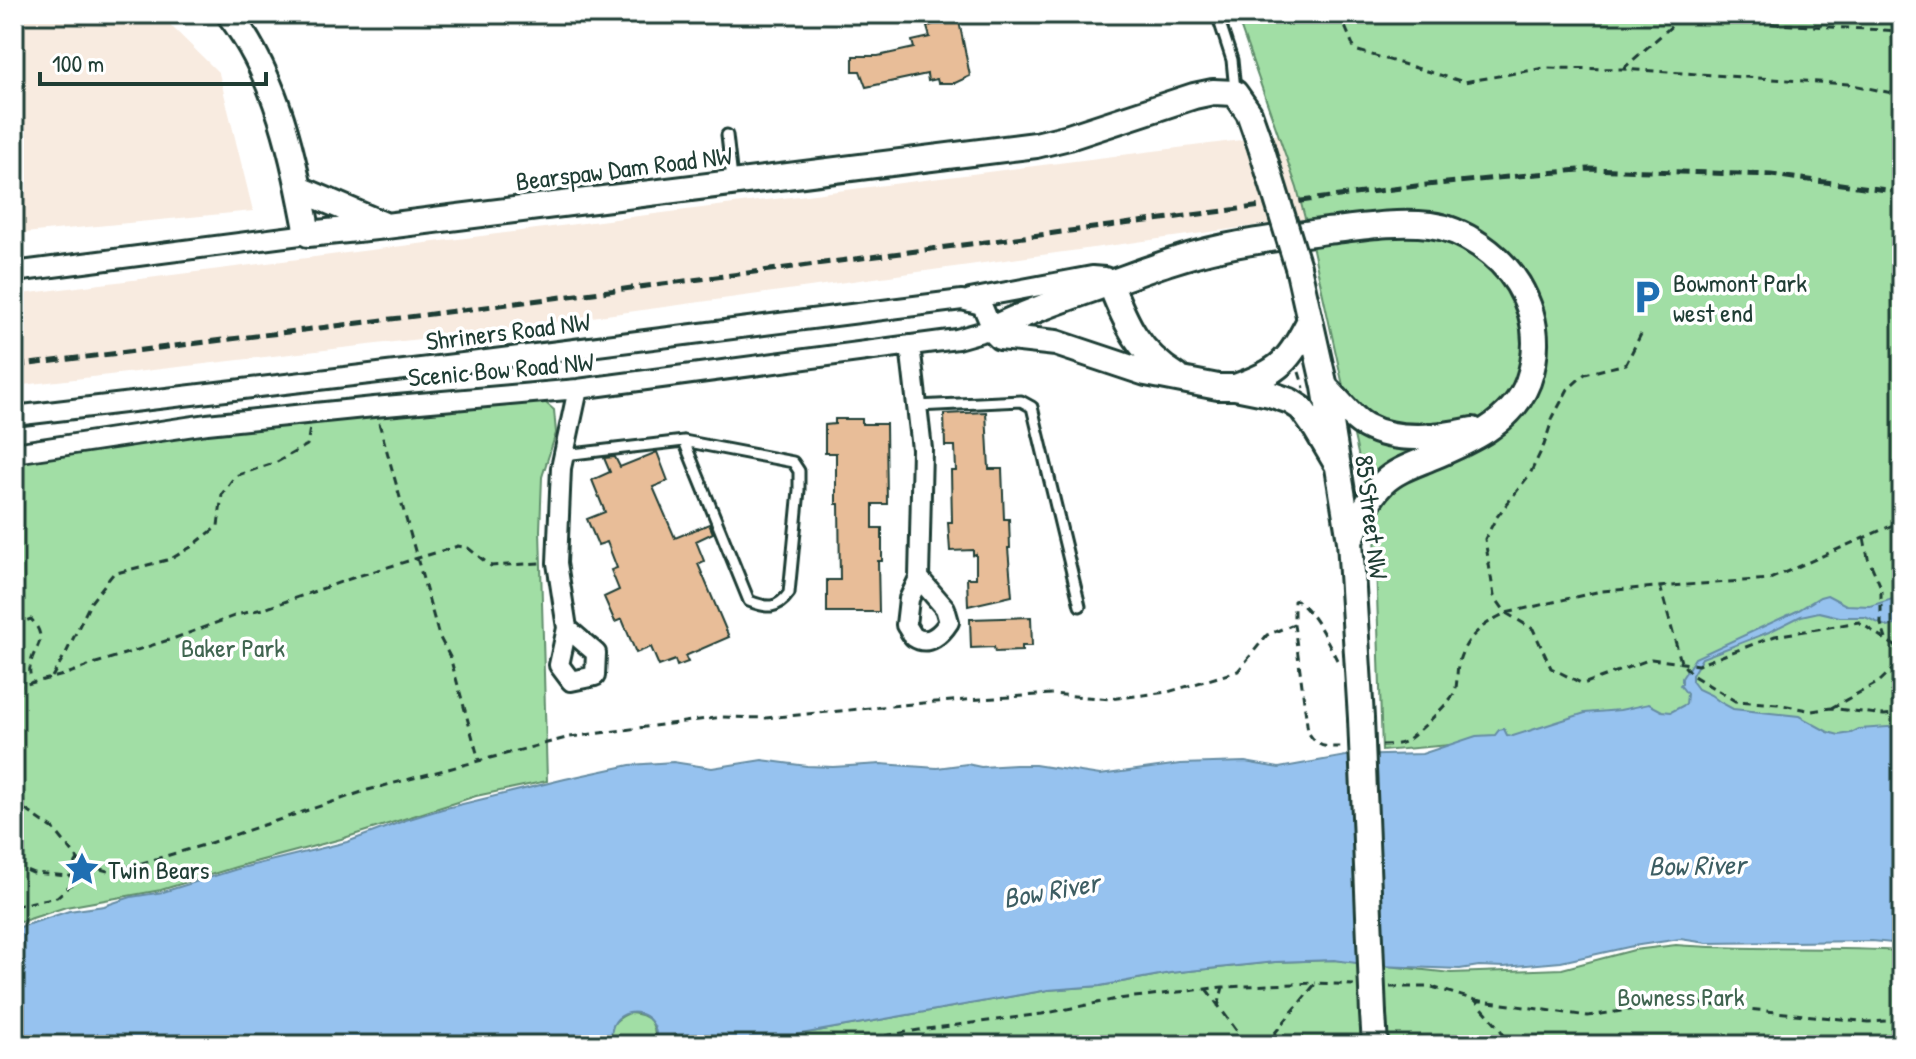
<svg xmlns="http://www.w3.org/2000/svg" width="1916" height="1059" viewBox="0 0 1916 1059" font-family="'Patrick Hand',sans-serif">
	<rect width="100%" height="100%" fill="#fff"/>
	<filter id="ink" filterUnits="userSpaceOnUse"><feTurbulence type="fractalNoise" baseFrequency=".0125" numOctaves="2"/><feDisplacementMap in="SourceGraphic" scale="16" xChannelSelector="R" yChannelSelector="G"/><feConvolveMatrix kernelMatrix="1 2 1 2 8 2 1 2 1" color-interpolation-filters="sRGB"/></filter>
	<g filter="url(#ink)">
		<!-- built -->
		<path fill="#f8ebe0" d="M14 14H159L219 73 253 211 14 234Z
			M1301 131 1355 212 489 331 14 386V295L1241 140Z"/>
		<!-- green -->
		<path fill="#a1dea5" stroke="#608e6c" stroke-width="2" d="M1236 14H1902V749L1713 722 1382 751 1375 531 1312 245 1297 188Z
			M539 397 554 410 556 433 542 477 540 530 547 781 476 796 341 839 236 867 161 890 66 907 14 924V462L345 414Z
			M1676 945C1751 951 1827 946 1902 951V1045H739L1048 990 1100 986 1170 973 1275 962 1334 960 1451 973 1562 969 1634 950Z
			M629 1013C653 1014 654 1024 657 1045H613C607 1028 613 1020 629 1013Z"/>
		<!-- water -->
		<path fill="#96c2ef" stroke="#668da4" stroke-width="2" d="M1827 595 1846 605 1870 606 1902 596V623L1888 627 1865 617H1840L1819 612 1801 616 1769 632 1702 658 1692 675V681L1698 689 1711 695 1720 702 1733 709 1799 716 1828 732 1839 735 1851 733 1859 729 1902 726V944L1872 941 1707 943 1680 939 1633 946 1561 962 1504 967 1479 966 1460 969 1379 966 1334 960 1275 962 1170 973 1100 986 1048 990 739 1045H657C656 1039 657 1032 654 1026 641 1001 603 1013 613 1045H14V929L69 911 104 906 131 897 163 892 237 869 347 842 406 820 442 809 565 779 630 765 673 762 712 768 762 760 807 766 833 767 881 764 937 768 967 764 981 767 1016 765H1035L1100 775 1180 764 1245 762 1279 768 1346 756 1422 754 1476 736 1495 735 1499 730 1504 729 1507 735 1513 736 1585 713 1620 710 1649 704 1662 711 1671 712 1686 704 1687 694 1680 685 1682 683V678L1695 658 1797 611 1820 597Z"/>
		<!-- building -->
		<path fill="#e8bd98" stroke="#1f3d34" stroke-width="2" d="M942 20 959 21 970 76 955 83H938L937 79 928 81 927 74 866 87 860 71H853V56H878L914 48 912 41 930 37 927 27Z
			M986 412 989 469H1002L1004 519H1009L1010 548H1008L1012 596 968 606 967 578H976V554L973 555V550L950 551 948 522H952L951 471H956L955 446H945L944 414Z
			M835 419H862V424H886L887 504H873V528H882V561H878L879 612H827V580H840L839 504H836V453H825V425L835 424Z
			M657 452 668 481 653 487 675 538 709 524 713 533 696 541 704 561 698 564 729 637 685 656 688 662 677 666 675 660 659 666 651 647 636 653 622 619 615 622 604 597 619 590 611 570 617 568 607 542 598 545 587 519 605 512 592 480 610 472 604 458 615 457 620 467Z
			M1031 617 1032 646H1022V651L995 652 994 647 971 648 970 619Z"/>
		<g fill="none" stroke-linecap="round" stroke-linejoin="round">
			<!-- lane casing -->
			<g stroke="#1f3d34" stroke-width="15">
				<path id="lane" d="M1217 14 1232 60 1235 90
					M727 135 732 179
					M917 406 1021 401 1032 407 1080 606
					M564 455 684 441 793 462 799 471V490L789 593C777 610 767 608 749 601L684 441"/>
			</g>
			<!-- street casing -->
			<g stroke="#1f3d34" stroke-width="24">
				<path id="street" d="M14 272 308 234
					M970 299 1092 276 1105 277 1110 283
					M910 345 922 449 919 578 909 599 906 625C909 629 911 634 914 637 929 647 942 633 949 622L945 608 919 578
					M14 416 463 363 962 300 982 305 992 329 957 339 578 389 374 407 207 424 14 453
					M567 628 596 653 595 676 571 681 559 665 567 628 557 563 561 468 578 389"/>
			</g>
			<!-- secondary casing -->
			<g stroke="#1f3d34" stroke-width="30">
				<path id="secondary" d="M229 14C278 78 293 156 308 234L386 226 1036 145 1069 137 1194 96 1213 92 1235 93 1249 113 1261 147
					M300 189 382 224
					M1298 267 1325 387 1350 541 1361 718
					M1110 283C1126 324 1138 352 1177 376
					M1235 387C1281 371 1288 362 1310 320
					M1325 387C1337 398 1352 419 1366 426 1397 443 1440 437 1473 430
					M1338 466 1316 429 1301 408 1290 401 1270 394 1235 387H1218L1146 373 1056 343 1000 337 992 329C1027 312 1062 300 1099 287 1139 273 1178 257 1220 248 1255 240 1291 236 1327 231 1361 227 1397 221 1430 225 1464 229 1500 255 1518 284 1537 316 1540 348 1528 382 1512 425 1463 444 1425 460 1410 466 1394 472 1383 483 1367 499 1359 521 1350 541
					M1373 1014 1375 1045"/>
			</g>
			<!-- path -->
			<path stroke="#1f3d34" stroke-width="3" stroke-dasharray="8 6" stroke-linecap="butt" d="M1347 14 1344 24 1355 50 1464 82 1544 68 1623 69 1848 84 1902 95
				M1534 14 1547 17 1685 15 1775 24 1902 31
				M1623 69 1683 16
				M1641 334 1626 364 1585 374 1568 389 1553 417 1544 445 1530 474 1496 518 1485 539 1494 596 1506 613 1533 629 1551 668 1583 684 1651 659 1698 665 1775 636 1859 622 1895 646H1902
				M1299 372 1304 388
				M379 423 439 636 450 657 479 760
				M1864 538 1868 558 1881 587V624L1886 639
				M1660 586 1681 662 1692 675 1735 701 1778 704 1812 711 1831 708 1884 715 1902 713
				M14 625 31 619C51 642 32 646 30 668 29 671 31 679 32 682
				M1337 660C1326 638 1316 616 1297 600L1294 601V624L1308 732C1318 748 1324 747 1342 747
				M52 677 67 651 91 602 113 574 171 559 191 547 218 526 222 494 235 476 277 462 307 445 310 428
				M14 687 64 675 96 663 175 638 240 614 267 608 358 576 458 546 468 548 491 566 541 563
				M1831 708 1879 682 1902 660
				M1382 745C1390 745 1399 745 1406 741 1414 737 1452 700 1455 692 1458 682 1456 671 1459 661 1466 637 1484 623 1506 613L1601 591 1770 579 1902 521
				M14 802 54 829 82 864 111 872 207 844 368 790 570 737 722 717 766 718 923 703 1052 694 1110 699 1168 692 1238 671 1267 635 1294 624
				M14 865 33 873 82 877 91 866
				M14 906 57 897 75 881 73 867 78 859
				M1390 987H1432L1475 1000 1498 1026 1510 1045
				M1207 990 1247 1045
				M1475 1000 1588 1016 1684 1002 1869 1022 1902 1020
				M1218 1007 1223 987
				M830 1045 919 1030 1042 1014 1117 999 1223 987 1316 983
				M1265 1045 1316 983 1354 985"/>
			<!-- lane -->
			<use href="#lane" stroke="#fff" stroke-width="9"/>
			<!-- street -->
			<use href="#street" stroke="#fff" stroke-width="18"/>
			<!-- secondary -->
			<use href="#secondary" stroke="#fff" stroke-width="24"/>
			<!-- rail -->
			<path stroke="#1f3d34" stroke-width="5" stroke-dasharray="12 6" stroke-linecap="butt" d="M14 366 424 315 1416 186 1589 169 1771 175 1902 192"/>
			<!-- secondary-bridge casing -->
			<g stroke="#1f3d34" stroke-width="30" stroke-linecap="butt">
				<path id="secondary-bridge" d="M1261 147 1298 267
					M1361 718 1373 1014"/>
			</g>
			<!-- secondary-bridge -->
			<use href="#secondary-bridge" stroke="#fff" stroke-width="24"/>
		</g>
	</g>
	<!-- icons -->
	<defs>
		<g id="parking-bare" transform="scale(2.76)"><path d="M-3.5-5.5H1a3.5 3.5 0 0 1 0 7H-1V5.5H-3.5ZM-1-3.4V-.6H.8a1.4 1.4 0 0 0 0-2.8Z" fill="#1f6fb2" stroke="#fff" stroke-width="2.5" paint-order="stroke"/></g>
		<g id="sight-bare" transform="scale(2.76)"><path d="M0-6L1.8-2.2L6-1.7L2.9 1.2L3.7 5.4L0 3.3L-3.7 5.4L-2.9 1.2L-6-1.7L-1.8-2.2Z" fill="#1f6fb2" stroke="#fff" stroke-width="2.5" paint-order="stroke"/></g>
	</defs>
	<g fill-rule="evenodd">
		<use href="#parking-bare" x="1647" y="297"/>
		<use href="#sight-bare" x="82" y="869"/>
	</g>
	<g text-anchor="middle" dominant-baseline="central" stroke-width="7" stroke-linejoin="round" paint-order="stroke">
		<!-- street labels -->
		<g font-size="26" fill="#1f3d34" stroke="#fff">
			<text transform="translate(624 168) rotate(-7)">Bearspaw Dam Road NW</text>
			<text transform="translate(508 331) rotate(-7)">Shriners Road NW</text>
			<text transform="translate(501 369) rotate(-5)">Scenic Bow Road NW</text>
			<text transform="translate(1372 517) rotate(83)">85 Street NW</text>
		</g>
		<!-- poi labels -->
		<g font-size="26" fill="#1f3d34" stroke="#fff" text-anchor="start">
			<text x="1673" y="282">Bowmont Park<tspan x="1673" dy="30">west end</tspan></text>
			<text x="108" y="869">Twin Bears</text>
		</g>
		<!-- park labels -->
		<g font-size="26" fill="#406550" stroke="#fff">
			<text x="233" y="647">Baker Park</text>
			<text x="1681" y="996">Bowness Park</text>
		</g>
		<!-- water labels -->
		<g font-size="28" font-style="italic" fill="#3d5e63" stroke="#fff">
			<text transform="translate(1697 865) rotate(-1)">Bow River</text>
			<text transform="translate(1051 890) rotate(-10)">Bow River</text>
		</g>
	</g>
	<!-- margin -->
	<rect width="1916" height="1059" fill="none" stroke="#fff" stroke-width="48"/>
	<rect x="24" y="24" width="1868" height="1011" fill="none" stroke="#1f3d34" stroke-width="3" filter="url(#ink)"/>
	<!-- scale -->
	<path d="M40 72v12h226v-12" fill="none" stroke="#1f3d34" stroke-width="4"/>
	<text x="52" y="72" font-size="24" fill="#1f3d34" stroke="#ffffff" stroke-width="6" paint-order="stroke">100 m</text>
</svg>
